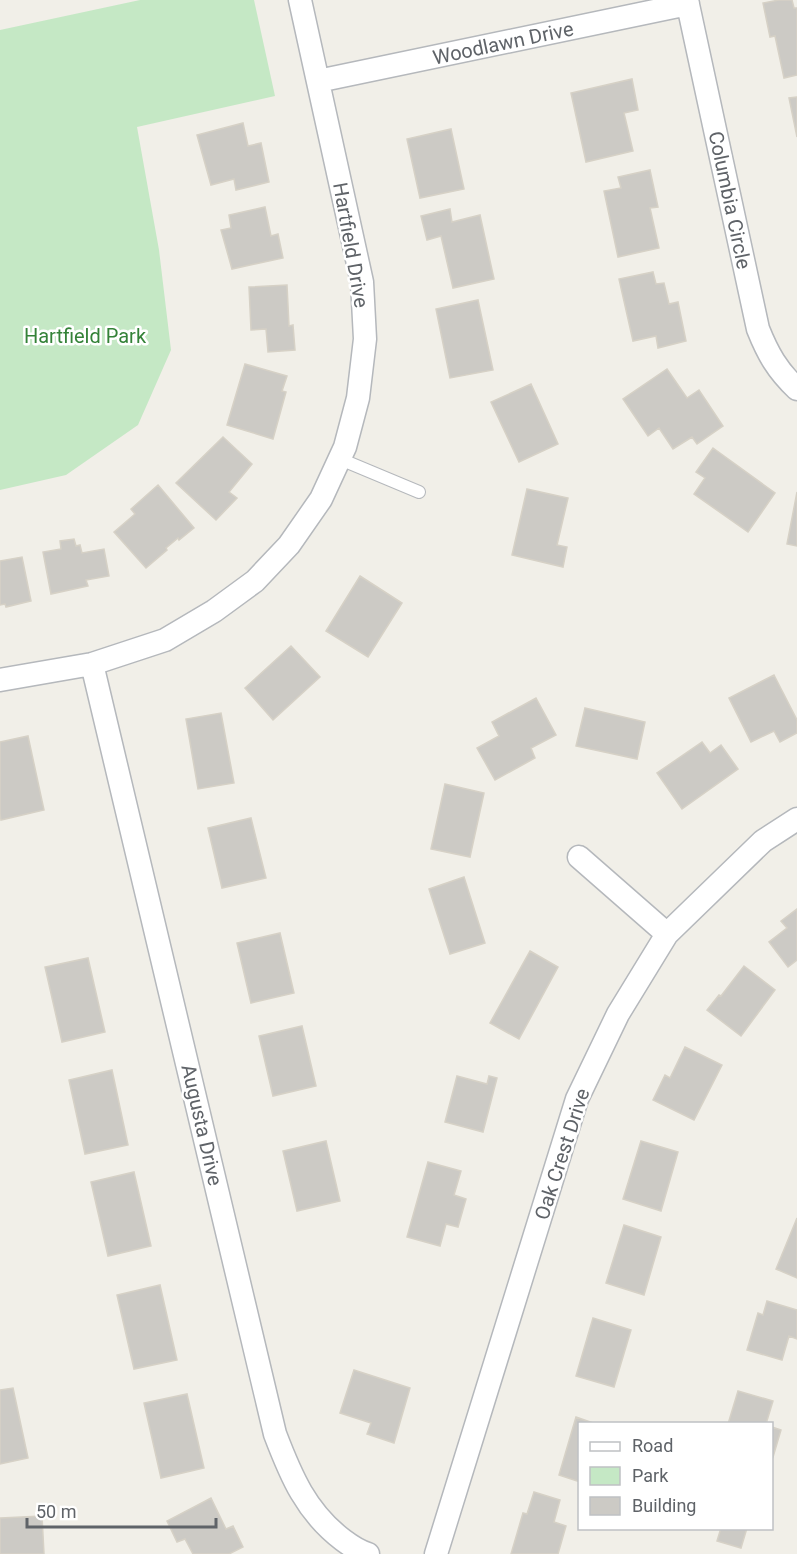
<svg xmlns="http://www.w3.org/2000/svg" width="797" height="1554" viewBox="0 0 797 1554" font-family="Roboto,sans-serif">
	<rect width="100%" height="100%" fill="#f1efe8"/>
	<!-- green -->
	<path fill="#c5e8c5" d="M140 0H254L275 96 137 127 159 250 171 350 138 425 66 475 0 490V30Z"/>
	<!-- building -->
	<path fill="#cccac5" stroke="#d6d1c6" stroke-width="1.5" d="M779 0H792L794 8H797V75L784 78 775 36 770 37 763 3Z
		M632 79 638 110 624 113 633 151 586 162 571 93Z
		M797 97V137L789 98Z
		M243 123 248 146 261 143 269 182 236 190 234 179 211 185 197 135Z
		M451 129 464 189 420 198 407 139Z
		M650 170 658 207 650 208 659 248 618 257 604 191 621 188 618 177Z
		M265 207 271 236 278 234 283 258 232 269 221 230 231 228 229 215Z
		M450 209 452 222 480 215 494 279 453 288 441 236 427 240 421 216Z
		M653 272 656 284 664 283 669 304 678 302 686 341 658 348 656 336 633 341 619 279Z
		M287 285 289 326 293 325 295 350 268 352 266 329 251 330 249 287Z
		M478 300 493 370 450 378 436 309Z
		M245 364 287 376 282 391 286 392 273 439 227 425Z
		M667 369 687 398 699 390 723 426 697 444 692 437 673 449 659 428 648 436 623 399Z
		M531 384 558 444 519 462 491 402Z
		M223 437 252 464 229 492 237 498 216 520 176 483Z
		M713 448 775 493 748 532 694 494 705 478 696 472Z
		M158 485 194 528 179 540 178 538 166 548 167 550 146 568 114 532 135 514 131 509Z
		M527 489 568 498 557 545 567 547 563 567 512 555Z
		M797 492V546L787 544Z
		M74 539 76 546 80 545 82 553 104 549 109 576 86 580 88 586 51 594 43 552 61 549 60 541Z
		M22 557 31 601 6 607 5 604 0 605V561Z
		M360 576 402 603 368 657 326 631Z
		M291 646 320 677 273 720 245 688Z
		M774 675 797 720V733L780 742 774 731 751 742 729 698Z
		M536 698 556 735 531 748 535 758 495 780 477 748 499 736 492 722Z
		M585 708 645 722 637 759 576 746Z
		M221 713 234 783 198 789 186 719Z
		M28 736 44 810 1 820 0 814V742Z
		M702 742 710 753 721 745 738 769 682 809 657 773Z
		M445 784 484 793 470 857 431 849Z
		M251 818 266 878 222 888 208 828Z
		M464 877 485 943 450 954 429 889Z
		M797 909V960L788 967 769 942 787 928 781 921Z
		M280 933 294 993 251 1003 237 943Z
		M530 951 558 967 519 1039 490 1023Z
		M88 958 105 1032 62 1042 45 967Z
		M744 966 775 990 741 1036 707 1010 719 995 721 996Z
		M302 1026 316 1086 273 1096 259 1036Z
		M685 1047 722 1065 694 1120 653 1100 665 1075 670 1078Z
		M112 1070 128 1145 85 1154 69 1080Z
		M457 1076 487 1084 489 1076 497 1078 483 1132 445 1122Z
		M326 1141 340 1201 297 1211 283 1151Z
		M641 1141 678 1152 661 1211 623 1199Z
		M428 1162 461 1171 454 1195 466 1199 458 1227 446 1224 440 1246 407 1237Z
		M134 1172 151 1246 108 1256 91 1182Z
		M797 1218V1278L776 1269Z
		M624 1225 661 1237 644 1295 606 1283Z
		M160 1285 177 1360 134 1369 117 1295Z
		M767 1301 797 1310V1339L789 1336 782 1360 747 1350 758 1313 763 1315Z
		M593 1318 631 1330 614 1387 576 1376Z
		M354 1370 410 1388 394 1443 367 1434 371 1423 340 1413Z
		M13 1388 28 1458 0 1464V1390Z
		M738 1391 773 1401 766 1424H728Z
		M187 1394 204 1468 161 1478 144 1403Z
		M576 1417 596 1424H580V1482L559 1475Z
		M772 1427 781 1430 773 1457 772 1456Z
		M534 1492 560 1500 554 1522 566 1526 558 1554H511L523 1513 527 1514Z
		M211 1498 226 1529 233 1526 243 1547 229 1554H193L185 1539 177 1542 167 1521Z
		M42 1516 44 1554H0V1518Z
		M721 1528H747L741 1548 717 1541Z"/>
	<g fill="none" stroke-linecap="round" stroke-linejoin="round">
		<!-- lane casing -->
		<g stroke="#b5b8bc" stroke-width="14">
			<path id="lane" d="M340 459 419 492"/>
		</g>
		<!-- street casing -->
		<g stroke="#b5b8bc" stroke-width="25">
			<path id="street" d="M687 0 758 329C768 354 777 370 797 389
				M318 81 688 4
				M92 664 275 1434C291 1476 306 1512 343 1540 351 1546 358 1551 368 1554
				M0 680 92 664 165 640 214 611 255 581 289 545 321 499 345 447 358 398 365 339 362 282 300 0
				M579 857 667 934
				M436 1554 577 1099 618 1014 667 934 763 841 797 819"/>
		</g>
		<!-- lane -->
		<use href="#lane" stroke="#fff" stroke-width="12"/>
		<!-- street -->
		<use href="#street" stroke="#fff" stroke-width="22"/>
	</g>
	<g text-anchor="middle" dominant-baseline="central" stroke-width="5" stroke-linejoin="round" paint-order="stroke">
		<!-- street labels -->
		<g font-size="20" fill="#5f6368" stroke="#fff">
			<text transform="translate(503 43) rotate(-12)">Woodlawn Drive</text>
			<text transform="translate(730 200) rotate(78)">Columbia Circle</text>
			<text transform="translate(351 245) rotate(80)">Hartfield Drive</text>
			<text transform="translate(202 1125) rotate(77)">Augusta Drive</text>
			<text transform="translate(562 1154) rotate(-72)">Oak Crest Drive</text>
		</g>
		<!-- park labels -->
		<g font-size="20" fill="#348238" stroke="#fff">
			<text x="85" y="336">Hartfield Park</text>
		</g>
	</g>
	<!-- legend -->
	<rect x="578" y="1422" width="195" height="108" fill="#ffffff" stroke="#bfc1c3" stroke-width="1.5"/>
	<rect x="590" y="1442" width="30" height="9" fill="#ffffff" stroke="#bfc1c3" stroke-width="1.5"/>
	<text x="632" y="1452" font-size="18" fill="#5f6368">Road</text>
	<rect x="590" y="1467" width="30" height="18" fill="#c5e8c5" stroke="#bfc1c3" stroke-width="1.5"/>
	<text x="632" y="1482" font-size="18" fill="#5f6368">Park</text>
	<rect x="590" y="1497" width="30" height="18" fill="#cccac5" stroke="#bfc1c3" stroke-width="1.5"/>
	<text x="632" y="1512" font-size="18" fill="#5f6368">Building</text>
	<!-- scale -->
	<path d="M27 1518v9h189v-9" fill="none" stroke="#5f6368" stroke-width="3"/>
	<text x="36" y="1518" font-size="18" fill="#5f6368" stroke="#ffffff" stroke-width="4.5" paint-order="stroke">50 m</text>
</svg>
